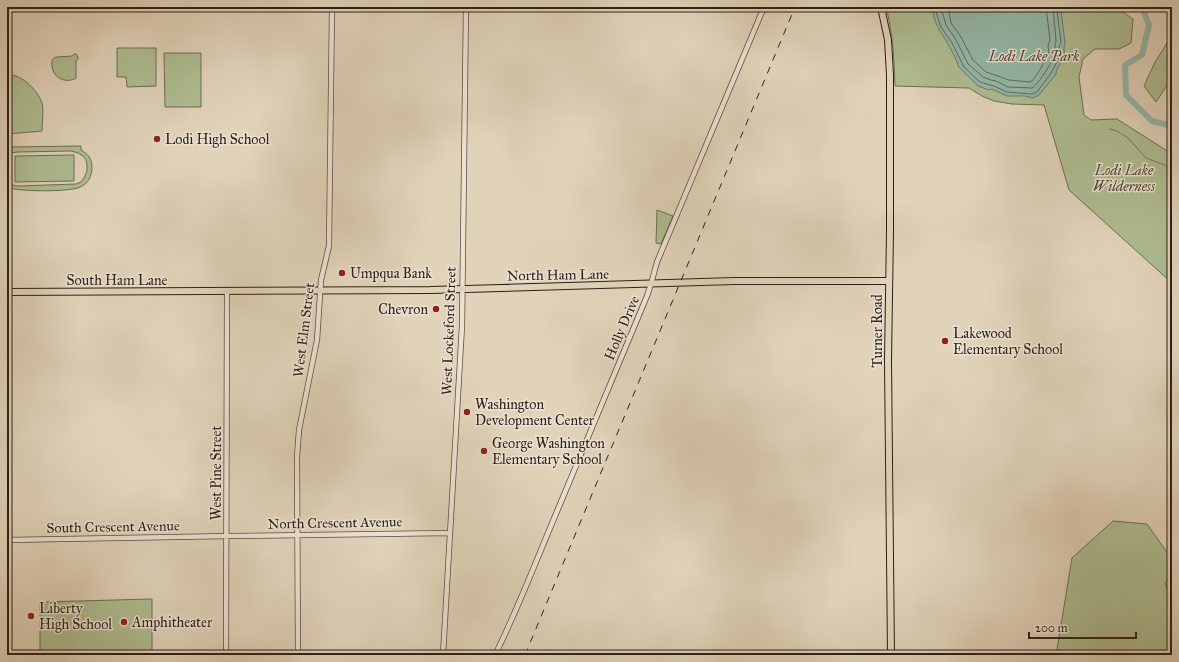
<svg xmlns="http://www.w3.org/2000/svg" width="1179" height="662" viewBox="0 0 1179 662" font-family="'IM FELL Great Primer',serif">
	<rect width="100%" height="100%" fill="#e1d3ba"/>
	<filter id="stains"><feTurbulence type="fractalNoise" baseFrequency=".005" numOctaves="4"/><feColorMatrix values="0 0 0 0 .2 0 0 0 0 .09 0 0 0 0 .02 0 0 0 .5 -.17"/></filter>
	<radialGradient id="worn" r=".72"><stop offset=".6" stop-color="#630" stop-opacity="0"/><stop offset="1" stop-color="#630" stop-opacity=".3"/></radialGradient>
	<!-- green -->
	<path fill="#afbd92" stroke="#6e6e54" d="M886 7H1092L1101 12 1118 9 1133 19 1131 43 1119 49H1095L1083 59 1079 77 1084 115 1091 120 1117 119 1172 154V283L1069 190 1044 105 1012 104 994 101 982 96 969 88 895 86C894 59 893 33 886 7Z
		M1172 35V78L1156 102 1144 86 1154 64Z
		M117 48H156V86L127 87 126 77H117Z
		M164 53H201V107H165Z
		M74 54H76L78 57V59L76 61V78C66 84 53 78 52 66 51 64 52 61 53 59L56 57 72 56Z
		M7 76C10 76 13 75 16 76 27 80 38 92 42 103 44 110 42 123 42 131L7 134Z
		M81 146V150C88 154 92 159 92 167 92 176 88 184 80 187 72 192 16 192 7 187V182L12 185 18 186 76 184 81 182 84 178 87 171V165L86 160 83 156 78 153 71 151 17 152 11 153 7 155V147Z
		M74 155V181L15 182V156Z
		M657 210 673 216 661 244 656 243Z
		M1113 521 1147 524 1169 555 1172 553V576L1165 583 1172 601V655H1056L1072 558Z
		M152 599V655H40V602Z"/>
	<!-- water -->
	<path fill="#95b9aa" stroke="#6b7c6f" d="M933 7H1062L1061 10 1065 43C1063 48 1065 51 1064 56 1062 63 1056 68 1056 74L1039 95 1033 98 1025 96H1007L992 89 989 90 978 86 958 66V64C955 57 952 51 948 44 941 32 932 21 933 7Z"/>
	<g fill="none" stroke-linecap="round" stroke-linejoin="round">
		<!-- shore -->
		<path stroke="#606c60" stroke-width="1" d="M936 7V12L941 27 952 43 964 67 980 82 990 85 994 86 1007 92 1032 94 1037 92 1051 73 1060 56 1059 47 1061 42 1057 10 1058 7
			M942 7V11L946 25 956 40 968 64 983 77 991 80 996 81 1008 87 1032 88C1038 85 1053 61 1055 54 1056 50 1054 46 1056 41L1053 7
			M948 7 951 23 961 37 973 60 986 72 998 76 1009 80 1030 82 1033 80 1041 68 1049 53 1048 46 1050 40 1046 7"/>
		<!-- stream -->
		<path stroke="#6b7c6f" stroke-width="1" d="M1110 129 1117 131 1128 138 1146 158 1167 166 1172 165"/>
		<!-- river -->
		<path stroke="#95b9aa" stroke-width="6" d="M1142 7 1149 25 1142 55 1125 65 1126 95 1152 121 1172 126"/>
		<!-- minor casing -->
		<g stroke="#594d40" stroke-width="6">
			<path id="minor" d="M7 540C155 538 302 534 450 533
				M226 655 227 292
				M298 655 297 457 299 430 317 340 321 280 329 246 332 7
				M443 655 462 326 466 7
				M495 655C517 611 534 566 553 521 584 446 615 371 647 296L651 284 657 262 764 7"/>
		</g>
		<!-- major casing -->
		<g stroke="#2c2017" stroke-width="8">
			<path id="major" d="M881 7 888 40 890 75V231L888 361 891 655
				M7 292 430 290 735 281H889"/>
		</g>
		<!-- minor -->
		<use href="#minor" stroke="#ece2d2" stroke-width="4.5"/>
		<!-- major -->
		<use href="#major" stroke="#e1d3ba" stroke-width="6"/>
		<!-- rail -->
		<path stroke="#2c2017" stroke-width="1" stroke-dasharray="7 7" stroke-linecap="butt" d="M525 655 795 7"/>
	</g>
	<!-- markers -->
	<g fill="#8f2418" stroke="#ece2d2" stroke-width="1.5">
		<circle cx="157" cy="139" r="4"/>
		<circle cx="342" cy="273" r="4"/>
		<circle cx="436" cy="309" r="4"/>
		<circle cx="945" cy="341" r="4"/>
		<circle cx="467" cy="412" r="4"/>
		<circle cx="484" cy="451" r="4"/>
		<circle cx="31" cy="616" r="4"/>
		<circle cx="124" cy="622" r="4"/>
	</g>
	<g text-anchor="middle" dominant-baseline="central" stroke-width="3" stroke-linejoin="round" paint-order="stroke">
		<!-- park labels -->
		<g font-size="14" font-style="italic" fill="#4d4736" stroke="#ece2d2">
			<text x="1034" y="56">Lodi Lake Park</text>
			<text x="1124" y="170">Lodi Lake<tspan x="1124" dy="16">Wilderness</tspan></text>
		</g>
		<!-- poi labels -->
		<g font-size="14" fill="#2c2017" stroke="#ece2d2" text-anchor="start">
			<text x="165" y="139">Lodi High School</text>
			<text x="350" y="273">Umpqua Bank</text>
			<text x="428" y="309" text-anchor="end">Chevron</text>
			<text x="953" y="333">Lakewood<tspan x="953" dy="16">Elementary School</tspan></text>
			<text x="475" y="404">Washington<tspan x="475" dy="16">Development Center</tspan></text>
			<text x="492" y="443">George Washington<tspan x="492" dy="16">Elementary School</tspan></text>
			<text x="39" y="608">Liberty<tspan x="39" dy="16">High School</tspan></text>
			<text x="132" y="622">Amphitheater</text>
		</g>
		<!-- street labels -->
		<g font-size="14" fill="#2c2017" stroke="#ece2d2">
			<text transform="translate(558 275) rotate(-1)">North Ham Lane</text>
			<text x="117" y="280">South Ham Lane</text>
			<text transform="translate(622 328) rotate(-67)">Holly Drive</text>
			<text transform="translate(304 330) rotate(-83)">West Elm Street</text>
			<text transform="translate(449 331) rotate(-88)">West Lockeford Street</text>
			<text transform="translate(877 331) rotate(-90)">Turner Road</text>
			<text transform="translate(216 473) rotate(-90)">West Pine Street</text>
			<text transform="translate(335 523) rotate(-1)">North Crescent Avenue</text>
			<text transform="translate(113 527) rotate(-1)">South Crescent Avenue</text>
		</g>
	</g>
	<!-- margin -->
	<rect width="1179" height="662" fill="none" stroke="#e1d3ba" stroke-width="24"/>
	<rect x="8" y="8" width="1163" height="646" fill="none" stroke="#2c2017" stroke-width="2"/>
	<rect x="12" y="12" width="1155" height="638" fill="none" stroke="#2c2017"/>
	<!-- scale -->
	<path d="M1029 632v6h107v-6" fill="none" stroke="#2c2017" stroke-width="2"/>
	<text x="1035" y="632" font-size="12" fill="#2c2017" stroke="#ece2d2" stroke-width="3" paint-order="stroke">200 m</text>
	<rect width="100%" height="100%" filter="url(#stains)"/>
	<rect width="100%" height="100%" fill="url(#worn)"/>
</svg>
